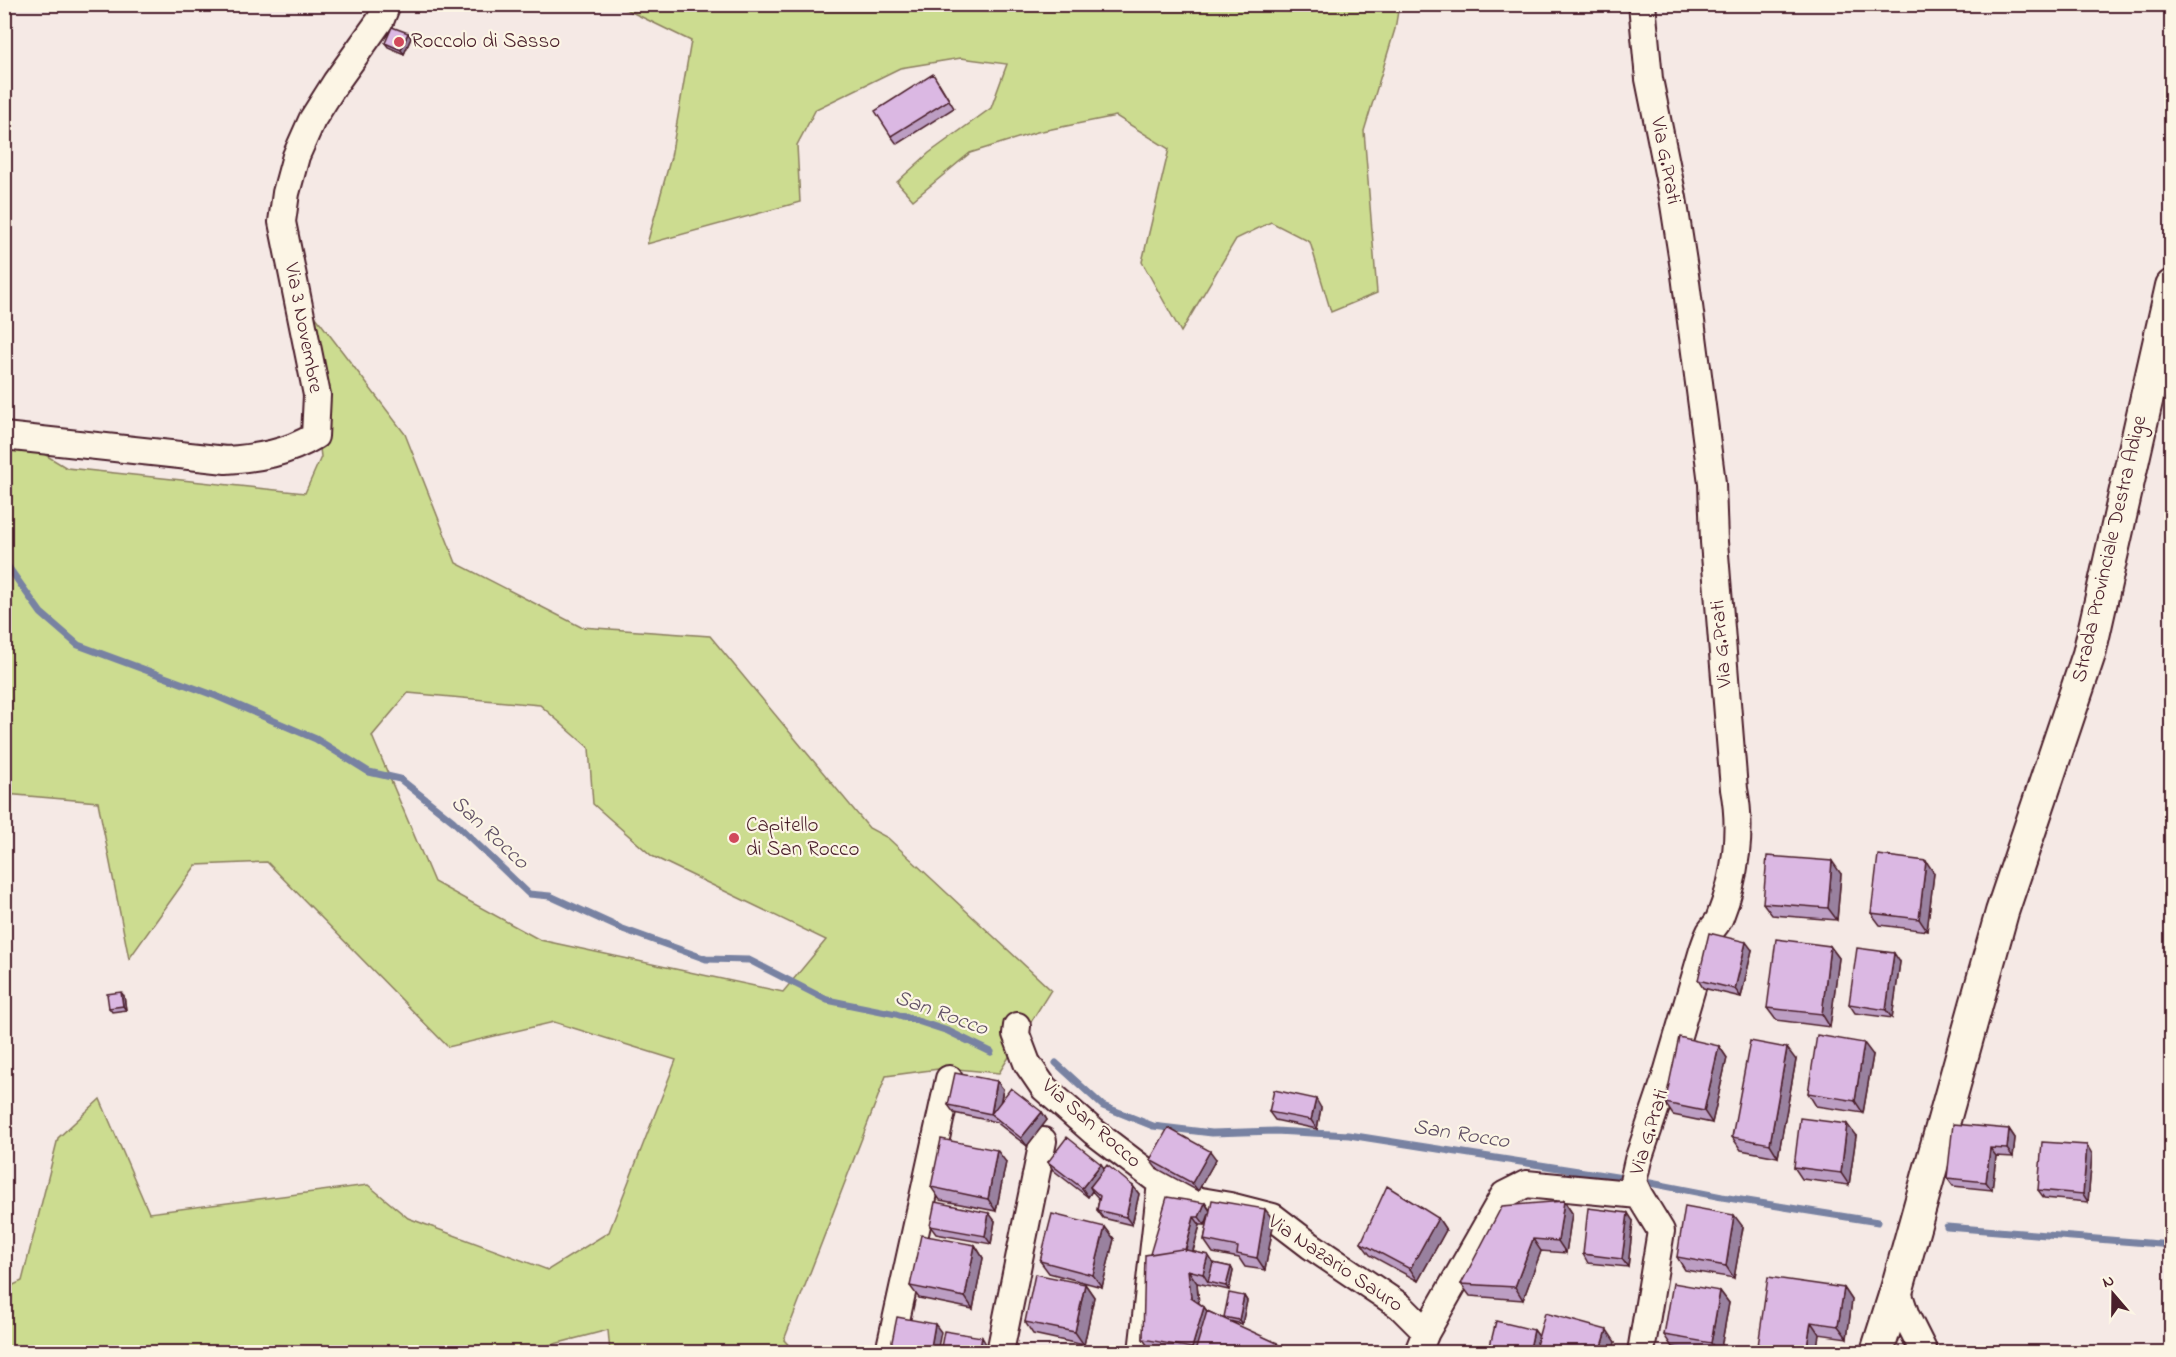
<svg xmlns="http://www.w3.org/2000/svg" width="2176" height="1357" viewBox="0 0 2176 1357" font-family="'Indie Flower',sans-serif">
	<rect width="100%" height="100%" fill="#f5e9e5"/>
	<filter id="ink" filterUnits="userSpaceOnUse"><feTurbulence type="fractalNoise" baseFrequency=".0167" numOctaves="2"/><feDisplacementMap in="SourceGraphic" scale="12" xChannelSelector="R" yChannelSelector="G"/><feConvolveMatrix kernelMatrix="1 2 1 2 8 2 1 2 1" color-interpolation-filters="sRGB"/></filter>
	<g filter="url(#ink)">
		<!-- green -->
		<path fill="#ccdc90" stroke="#8b7e5e" stroke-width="1.5" fill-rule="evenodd" d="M617 5H1399L1395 29 1364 131 1377 293 1331 312 1310 242 1271 222 1236 239 1181 332 1142 262 1169 149 1116 116 1037 132 970 153 913 200 897 182 929 153 991 108 1007 64 961 58 900 68 816 109 797 145 800 202 647 244 671 157 691 41Z
			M303 300 405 434 456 563 581 627 710 636 869 828 888 838 1051 990 999 1073 946 1068 886 1076 784 1340 795 1352H610L608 1330 524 1352H30L5 1346V1289L22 1281 58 1138 100 1099 149 1213 368 1185 408 1218 548 1270 609 1232 676 1060 554 1022 448 1047 267 862 196 865 129 959 98 802 5 794 4 430 67 468 305 493 321 457ZM408 693 540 705 589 748 593 804 652 856 826 940 783 992 540 940 434 882 372 736Z"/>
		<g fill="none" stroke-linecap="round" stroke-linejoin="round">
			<!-- stream -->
			<path stroke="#7882a2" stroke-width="7" d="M4 561 41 613 78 645 216 696 316 739 369 772 400 779 453 821 529 894 550 896 620 928 706 959 749 960 827 1000 896 1014 948 1031 991 1052
				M1056 1063 1103 1106 1153 1126 1212 1133 1275 1131 1349 1135 1629 1179
				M1640 1181 1722 1197 1878 1222
				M1947 1227 2172 1245"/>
			<!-- minor casing -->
			<g stroke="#4a1f2b" stroke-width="30">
				<path id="minor" d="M4 436 226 460C258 458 287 453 315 436L317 395 282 222 286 193 296 156 312 120 336 82 381 19 387 4
					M1017 1026 1016 1034 1027 1063 1044 1088 1094 1132 1161 1183
					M1639 1195 1633 1182 1638 1160 1665 1080 1703 950C1705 944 1707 938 1710 932 1713 927 1718 923 1720 917 1736 877 1742 830 1734 789L1714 542 1712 483 1685 275 1673 198 1649 79 1642 4
					M1897 1289 1906 1316 1924 1352
					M889 1352 949 1079
					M1000 1352 1043 1141
					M1142 1352 1161 1183 1195 1200 1230 1206 1273 1217 1311 1246 1400 1306 1426 1332
					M1418 1352 1426 1332 1504 1195 1526 1184 1639 1195 1661 1231 1641 1352"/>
			</g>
			<!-- major casing -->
			<g stroke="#4a1f2b" stroke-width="36">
				<path id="major" d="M1877 1352 1897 1289 2002 912 2089 654 2172 286"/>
			</g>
			<!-- minor -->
			<use href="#minor" stroke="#fcf5e5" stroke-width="26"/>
			<!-- major -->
			<use href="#major" stroke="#fcf5e5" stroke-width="32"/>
		</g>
		<!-- wall -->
		<path fill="#bc9ec3" stroke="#4a1f2b" stroke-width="1.5" d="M408 33 411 38 404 54 388 47 385 43Z
			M939 83 954 108 897 144 891 136Z
			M1934 873 1927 931 1880 925 1871 913Z
			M1841 874 1837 920 1772 915 1763 903Z
			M1830 946 1839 958 1830 1027 1776 1020 1767 1008Z
			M1752 950 1741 997 1703 988 1698 980Z
			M1900 962 1892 1018 1855 1013 1849 1004Z
			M124 996 126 1010 112 1012 109 1008Z
			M1719 1046 1727 1058 1712 1123 1673 1115 1665 1103Z
			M1873 1055 1863 1113 1816 1106 1808 1093Z
			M1796 1060 1778 1157 1741 1150 1732 1137Z
			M1003 1089 1001 1101 1042 1112 1047 1120 1027 1146 996 1122 954 1113 948 1105Z
			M1321 1108 1317 1129 1275 1120 1269 1112Z
			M2009 1129 2015 1138 2013 1157 1996 1156 1992 1190 1953 1186 1947 1178Z
			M1856 1136 1849 1185 1802 1179 1794 1167Z
			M2092 1154 2088 1202 2044 1198 2038 1190Z
			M1216 1159 1198 1191 1156 1168 1150 1160Z
			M1006 1162 996 1211 940 1200 931 1187Z
			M1048 1162 1101 1164 1104 1169 1133 1186 1139 1194 1132 1225 1103 1218 1097 1210 1099 1199 1092 1191 1088 1197 1053 1170Z
			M1564 1201 1572 1213 1566 1253 1541 1251 1523 1300 1470 1296 1461 1284Z
			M1205 1203 1210 1210 1274 1221 1265 1270 1245 1267 1239 1258 1213 1253 1204 1240 1209 1215 1205 1225H1200L1193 1252 1208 1255 1213 1263 1231 1267 1233 1271 1229 1290 1197 1283 1199 1303 1204 1307 1207 1311 1226 1320 1224 1317 1244 1296 1247 1301 1242 1324 1230 1321 1283 1352V1353H1158L1151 1351 1143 1339 1150 1254Z
			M1438 1218 1446 1230 1418 1281 1370 1255 1361 1243Z
			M995 1221 991 1244 936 1234 930 1226Z
			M1633 1221 1628 1267 1588 1263 1583 1254Z
			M1105 1227 1114 1239 1102 1287 1049 1273 1040 1261Z
			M1743 1227 1734 1278 1685 1270 1677 1257Z
			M975 1245 983 1258 973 1309 919 1298 910 1286Z
			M1085 1284 1094 1297 1084 1345 1033 1334 1025 1322Z
			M1844 1288 1852 1300 1847 1338 1819 1334 1816 1353H1757Z
			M1720 1291 1729 1303 1720 1353H1705L1672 1347 1664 1335Z
			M1534 1330 1539 1337 1615 1342 1612 1353H1495L1490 1346Z"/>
		<!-- shaded-wall -->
		<path fill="#99819f" stroke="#4a1f2b" stroke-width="1.5" d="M408 33 411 38 404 54 401 50Z
			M1832 861 1841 874 1837 920 1828 908Z
			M1926 861 1934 873 1927 931 1919 919Z
			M1746 942 1752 950 1741 997 1735 989Z
			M1830 946 1839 958 1830 1027 1822 1014Z
			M1894 953 1900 962 1892 1018 1886 1010Z
			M121 992 124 996 126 1010 123 1006Z
			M1864 1043 1873 1055 1863 1113 1855 1101Z
			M1719 1046 1727 1058 1712 1123 1704 1111Z
			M1787 1048 1796 1060 1778 1157 1770 1144Z
			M997 1081 1003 1089 997 1119 991 1114Z
			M1316 1099 1321 1108 1317 1129 1311 1120Z
			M1042 1112 1047 1120 1027 1146 1021 1138Z
			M1847 1124 1856 1136 1849 1185 1841 1173Z
			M2009 1129 2015 1138 2013 1157 2007 1149Z
			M2087 1145 2092 1154 2088 1202 2083 1194Z
			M1990 1148 1996 1156 1992 1190 1986 1182Z
			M997 1150 1006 1162 996 1211 988 1199Z
			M1210 1151 1216 1159 1198 1191 1192 1183Z
			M1101 1164 1107 1172 1090 1187 1092 1191 1088 1197 1082 1188Z
			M1133 1186 1139 1194 1132 1225 1126 1217Z
			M1564 1201 1572 1213 1566 1253 1558 1241Z
			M1205 1203 1210 1211 1205 1225 1199 1217Z
			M1265 1209 1274 1221 1265 1270 1257 1258Z
			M989 1213 995 1221 991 1244 985 1236Z
			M1628 1213 1633 1221 1628 1267 1622 1259Z
			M1734 1215 1743 1227 1734 1278 1726 1266Z
			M1194 1217 1200 1225 1190 1261 1185 1253Z
			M1438 1218 1446 1230 1418 1281 1410 1269Z
			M1105 1227 1114 1239 1102 1287 1093 1275Z
			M1533 1239 1541 1251 1523 1300 1515 1287Z
			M975 1245 983 1258 973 1309 965 1297Z
			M1208 1255 1216 1267 1208 1282 1203 1274Z
			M1231 1267 1233 1271 1229 1290 1226 1286Z
			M1188 1270 1197 1283 1199 1310 1191 1298Z
			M1085 1284 1094 1297 1084 1345 1075 1332Z
			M1844 1288 1852 1300 1847 1338 1838 1326Z
			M1720 1291 1729 1303 1720 1353H1718L1711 1343Z
			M1244 1296 1247 1301 1242 1324 1239 1320Z
			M1204 1307 1212 1319 1195 1352 1192 1348Z
			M1811 1322 1819 1334 1816 1353H1806Z
			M935 1324 941 1332 937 1353H930Z
			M1534 1330 1540 1338 1536 1353H1529Z
			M1607 1330 1615 1342 1612 1353H1600Z
			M982 1337 987 1346 986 1353H979Z
			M1277 1343 1283 1352V1353H1273Z"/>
		<!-- building -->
		<path fill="#dbb8e3" stroke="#4a1f2b" stroke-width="1.5" d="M392 27 408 33 401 50 385 43Z
			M933 74 949 100 891 136 875 111Z
			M1878 855 1926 861 1919 919 1871 913Z
			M1767 856 1832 861 1828 908 1763 903Z
			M1709 933 1746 942 1735 989 1698 980Z
			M1776 939 1830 946 1822 1014 1767 1008Z
			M1857 948 1894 953 1886 1010 1849 1004Z
			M121 992 123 1006 109 1008 107 994Z
			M1817 1035 1864 1043 1855 1101 1808 1093Z
			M1679 1037 1719 1046 1704 1111 1665 1103Z
			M1750 1041 1787 1048 1770 1144 1732 1137Z
			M955 1073 997 1081 991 1114 948 1105Z
			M1011 1088 1042 1112 1021 1138 991 1114Z
			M1274 1090 1316 1099 1311 1120 1269 1112Z
			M1800 1118 1847 1124 1841 1173 1794 1167Z
			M1953 1124 2009 1129 2007 1149 1990 1148 1986 1182 1947 1178Z
			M1168 1128 1210 1151 1192 1183 1150 1160Z
			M1067 1137 1101 1164 1082 1188 1048 1162Z
			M941 1139 997 1150 988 1199 931 1187Z
			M2042 1142 2087 1145 2083 1194 2038 1190Z
			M1107 1165 1133 1186 1126 1217 1097 1210 1100 1196 1090 1187Z
			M1387 1186 1438 1218 1410 1269 1361 1243Z
			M1167 1197 1205 1203 1199 1217H1194L1185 1250 1182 1249 1150 1254Z
			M1212 1200 1265 1209 1257 1258 1237 1254 1238 1247 1204 1240Z
			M1564 1201 1558 1241 1533 1239 1515 1287 1461 1284 1502 1206Z
			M935 1202 989 1213 985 1236 930 1226Z
			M1685 1206 1734 1215 1726 1266 1677 1257Z
			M1588 1208 1628 1213 1622 1259 1583 1254Z
			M1052 1214 1105 1227 1093 1275 1040 1261Z
			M921 1235 975 1245 965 1297 910 1286Z
			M1182 1249 1208 1255 1203 1274 1188 1270 1191 1298 1204 1307 1192 1348 1143 1339 1145 1255Z
			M1213 1263 1231 1267 1226 1286 1208 1282Z
			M1035 1274 1085 1284 1075 1332 1025 1322Z
			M1768 1277 1844 1288 1838 1326 1811 1322 1806 1353H1757Z
			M1673 1283 1720 1291 1711 1343 1664 1335Z
			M1229 1293 1244 1296 1239 1320 1224 1317Z
			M1207 1311 1277 1343 1273 1353 1195 1352Z
			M1545 1313 1607 1330 1600 1353 1577 1350V1353H1534Z
			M897 1317 935 1324 930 1353H896L890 1351Z
			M1496 1321 1534 1330 1529 1353H1521L1490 1346Z
			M944 1331 982 1337 979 1353H940Z"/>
	</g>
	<!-- markers -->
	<g fill="#d1495b" stroke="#fcf5e5" stroke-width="2">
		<circle cx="399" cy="42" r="6"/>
		<circle cx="734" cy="838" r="6"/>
	</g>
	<g text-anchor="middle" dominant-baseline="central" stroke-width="4.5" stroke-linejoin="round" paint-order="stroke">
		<!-- poi labels -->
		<g font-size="21" fill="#4a1f2b" stroke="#fcf5e5" text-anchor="start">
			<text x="411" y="42">Roccolo di Sasso</text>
			<text x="746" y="826">Capitello<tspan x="746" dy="24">di San Rocco</tspan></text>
		</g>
		<!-- street labels -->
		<g font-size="21" fill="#4a1f2b" stroke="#fcf5e5">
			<text transform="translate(1665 161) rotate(79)">Via G.Prati</text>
			<text transform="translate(303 328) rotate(79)">Via 3 Novembre</text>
			<text transform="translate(2110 549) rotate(-77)">Strada Provinciale Destra Adige</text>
			<text transform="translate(1722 644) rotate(-95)">Via G.Prati</text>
			<text transform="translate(1091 1124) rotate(41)">Via San Rocco</text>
			<text transform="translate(1650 1132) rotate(-73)">Via G.Prati</text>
			<text transform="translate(1335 1264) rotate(34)">Via Nazario Sauro</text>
		</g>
		<!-- water labels -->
		<g font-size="22" font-style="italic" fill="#615166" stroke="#fcf5e5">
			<text transform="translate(489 833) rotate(43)">San Rocco</text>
			<text transform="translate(941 1014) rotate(20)">San Rocco</text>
			<text transform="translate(1461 1135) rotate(9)">San Rocco</text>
		</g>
	</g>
	<!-- margin -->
	<rect width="2176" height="1357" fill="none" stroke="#fcf5e5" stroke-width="24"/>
	<rect x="12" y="12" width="2152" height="1333" fill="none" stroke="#4a1f2b" stroke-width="2" filter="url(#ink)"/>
	<!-- north arrow -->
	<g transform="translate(2113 1294) rotate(340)" stroke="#fcf5e5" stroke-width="4.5" paint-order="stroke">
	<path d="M0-4.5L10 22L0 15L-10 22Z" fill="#4a1f2b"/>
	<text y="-9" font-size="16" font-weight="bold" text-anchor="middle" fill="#4a1f2b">N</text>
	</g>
</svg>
